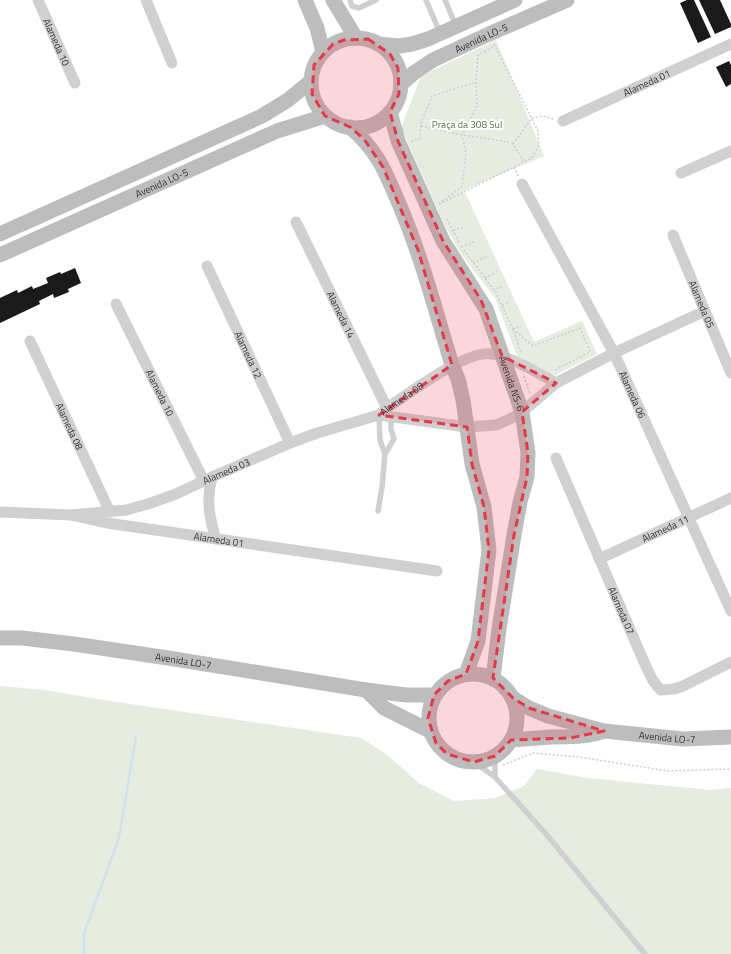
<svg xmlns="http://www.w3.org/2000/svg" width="731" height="954" viewBox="0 0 731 954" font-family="'Titillium Web',sans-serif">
	<rect width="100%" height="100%" fill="#fff"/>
	<!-- green -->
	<path fill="#e6ecdf" d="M496 40 544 156 464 190 534 342 582 321 597 354 550 378 519 361 495 298 461 254 445 226 401 128 421 76Z
		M0 686 45 690 110 701 361 738 386 754 419 783 454 801 496 798 524 786 537 769 588 778 710 790 731 788V954H0Z"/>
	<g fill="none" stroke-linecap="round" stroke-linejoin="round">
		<!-- stream -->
		<path stroke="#cfe2ee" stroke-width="2.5" d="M84 954V933L119 838 136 736"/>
	</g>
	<!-- building -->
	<path fill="#1a1a1a" d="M687 0H694L711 37 698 43 680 3Z
		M699 0H720L731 24V27L715 34Z
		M729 61 731 65V84L726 87 716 67Z
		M75 268 81 283 68 289 69 292 54 298 53 294 39 301 40 304 0 323V298L17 290 18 293 32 286 33 289 48 283 46 278 60 272 61 274Z"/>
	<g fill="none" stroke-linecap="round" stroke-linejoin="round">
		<!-- path -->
		<path stroke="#cdcdcd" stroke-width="1.5" stroke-dasharray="2 2" stroke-linecap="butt" d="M421 126 462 135 503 141 513 144 524 161
			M412 142V141L420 138 421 123 432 96 476 82
			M513 144 532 118 543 116 553 119
			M514 167 518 176
			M442 202 462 186 466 153 462 135 477 106 476 82 478 55 495 46
			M439 204 532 158 539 145 538 131 494 44
			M447 219 460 244
			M453 230 465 227
			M461 247 476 241
			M464 250 496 293 513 329 521 353
			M473 263 488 256
			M485 278 498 271
			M493 290 504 286
			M502 305 510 302
			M513 329 533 346 580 328 590 352 555 370
			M513 329 521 326
			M524 376 530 394
			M503 765 533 753 579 757 668 771 731 769"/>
		<!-- lane -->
		<path stroke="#d0d0d0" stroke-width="5.5" d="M350 0 352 6 359 8 376 0
			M426 0 440 33
			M445 0 456 26
			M379 415 380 440 385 454
			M378 511 382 487 385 454 394 439 391 429V418
			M495 756V777
			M474 762 495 777 546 834 645 954"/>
		<!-- street -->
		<g stroke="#d0d0d0" stroke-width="11">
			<path id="s1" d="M38 0 75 83"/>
			<path d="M146 0 172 63"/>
			<path id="s2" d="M563 121 731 44"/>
			<path d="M681 173 731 151"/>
			<path id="s3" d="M522 184 614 353 731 611"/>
			<path id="s4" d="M296 222 387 408"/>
			<path id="s5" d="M673 235 731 373"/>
			<path id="s6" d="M207 266 290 443"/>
			<path id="s7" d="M116 304 204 481"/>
			<path id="s8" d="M30 341 110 512"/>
			<path d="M379 415 467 427 496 425 510 419 522 412 556 383 614 353 705 311"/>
			<path id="s9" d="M556 458 644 662 652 679 657 686 661 690 674 689 683 686 731 662"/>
			<path d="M212 477C206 499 209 517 216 539"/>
			<path id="s10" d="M0 512 71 515 107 523 437 571"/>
			<path id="s11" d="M71 515 126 510 148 504 176 494 212 477 290 443 317 433 379 415 387 408C410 393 467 349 492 354 512 357 538 373 556 383"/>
			<path id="s12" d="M599 559 731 498"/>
		</g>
		<!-- secondary -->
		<g stroke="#bdbdbd" stroke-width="15">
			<path d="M305 0 317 28 323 52"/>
			<path d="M333 0 356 38"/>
			<circle cx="356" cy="83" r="45"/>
			<path d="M378 44 399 46 412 44 428 39 515 0"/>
			<path id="s13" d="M401 84 415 72 433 60 489 34 567 0"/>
			<path id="s14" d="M390 112 398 141 443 241 486 309 522 412 528 453 527 477 520 502 514 535 499 629 493 678"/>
			<path d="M350 127C378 151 386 173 400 206 422 258 436 312 452 365L458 379 463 400 472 464 484 507 489 550 478 641 466 674"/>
			<path d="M0 234 262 116 288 100 311 81"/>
			<path id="s15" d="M0 255 277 131 325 116"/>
			<path id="s16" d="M0 638H22L74 644 168 658 366 690 406 695H434"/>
			<circle cx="473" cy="718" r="44"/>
			<path d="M366 690 384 708 430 731"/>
			<path id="s17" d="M513 698 529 708 548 716 604 731 683 739 731 737"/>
			<path d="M511 740C524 739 538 738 551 737 569 737 585 737 601 732"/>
		</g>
	</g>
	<!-- marked area -->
	<path fill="#e63946" fill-opacity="0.2" stroke="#e63946" stroke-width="3" stroke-dasharray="8 5" stroke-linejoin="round" d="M368 39 390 54 398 68 399 94 390 112 398 141 443 241 481 300 502 356 556 383 522 412 528 453 527 477 514 535 493 678 513 698 529 708 604 731 570 738 511 740 495 756 474 762 447 754 436 743 428 718 434 695 448 681 466 674 478 641 489 550 484 507 472 464 467 427 379 415 452 365 418 250 383 167 364 139 350 127 325 116 312 94 314 65 333 44 344 40Z"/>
	<g text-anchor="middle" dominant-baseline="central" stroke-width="4" stroke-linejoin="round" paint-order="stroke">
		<!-- street labels -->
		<g font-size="10" fill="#333" stroke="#fff">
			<text stroke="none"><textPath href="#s13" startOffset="93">Avenida LO-5</textPath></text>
			<text stroke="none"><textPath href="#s1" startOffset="46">Alameda 10</textPath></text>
			<text stroke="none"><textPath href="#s2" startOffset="92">Alameda 01</textPath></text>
			<text stroke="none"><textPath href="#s15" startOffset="177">Avenida LO-5</textPath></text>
			<text stroke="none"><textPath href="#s5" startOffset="75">Alameda 05</textPath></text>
			<text stroke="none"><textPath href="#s4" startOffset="103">Alameda 14</textPath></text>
			<text stroke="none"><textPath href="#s6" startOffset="98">Alameda 12</textPath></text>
			<text stroke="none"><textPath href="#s14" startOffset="299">Avenida NS-6</textPath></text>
			<text stroke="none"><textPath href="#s7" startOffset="99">Alameda 10</textPath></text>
			<text stroke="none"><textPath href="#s3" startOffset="238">Alameda 06</textPath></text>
			<text stroke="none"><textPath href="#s11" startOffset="354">Alameda 08</textPath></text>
			<text stroke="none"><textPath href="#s8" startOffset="94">Alameda 08</textPath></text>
			<text stroke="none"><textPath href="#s11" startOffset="163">Alameda 03</textPath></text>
			<text stroke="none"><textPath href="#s12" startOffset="73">Alameda 11</textPath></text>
			<text stroke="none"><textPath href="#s10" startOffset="221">Alameda 01</textPath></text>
			<text stroke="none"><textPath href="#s9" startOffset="166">Alameda 07</textPath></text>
			<text stroke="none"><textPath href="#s16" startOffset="185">Avenida LO-7</textPath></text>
			<text stroke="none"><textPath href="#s17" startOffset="161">Avenida LO-7</textPath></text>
		</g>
		<!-- park labels -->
		<g font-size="10" fill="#56703f" stroke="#fff">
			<text x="467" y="124">Praça da 308 Sul</text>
		</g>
	</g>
</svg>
